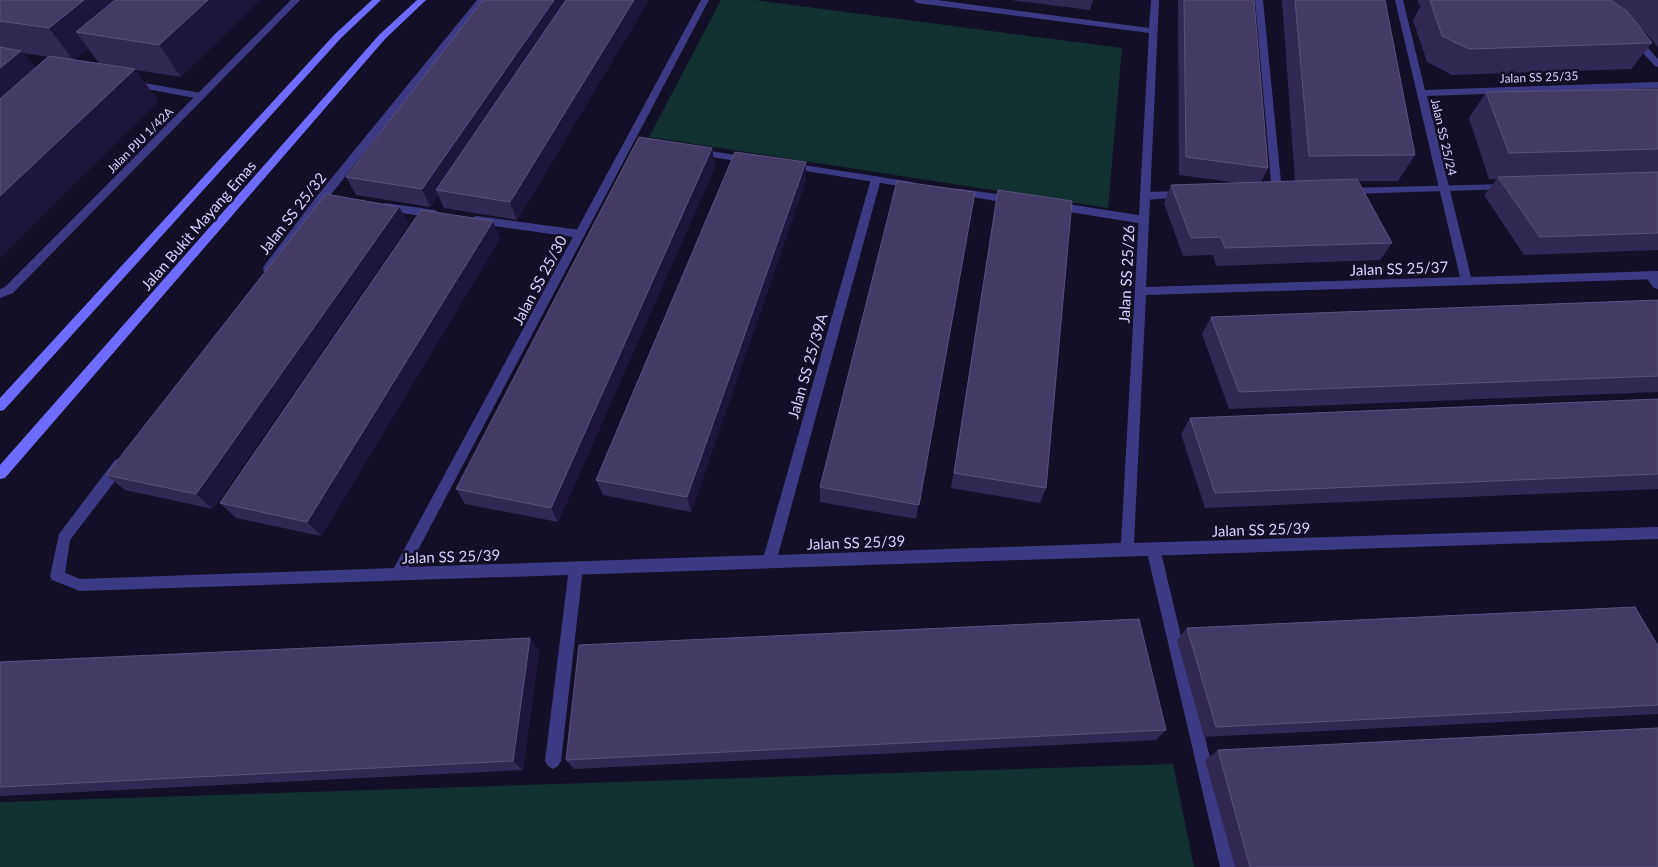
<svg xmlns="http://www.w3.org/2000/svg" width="1658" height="867" viewBox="0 0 1658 867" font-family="Lato,sans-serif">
	<rect width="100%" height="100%" fill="#130f26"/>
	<!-- green -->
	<path fill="#12302f" d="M721 0H754L1122 48 1108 208 649 137Z
		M1173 764 1194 867H0V802Z"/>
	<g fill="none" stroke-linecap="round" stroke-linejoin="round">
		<!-- service -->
		<path fill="#3d3a85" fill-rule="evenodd" d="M1255 0H1263L1282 192 1277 195 1272 192Z
			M1631 36H1637L1658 59V67L1655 66 1631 40Z
			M133 81 201 93 206 96 201 99 130 86 128 84Z
			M697 149 749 157 754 160 749 163 693 154V150Z
			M791 163 912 182 917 185 912 188 787 168 786 166Z
			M1506 184 1511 187 1510 189 1348 194 1343 191 1348 188Z
			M959 189 1013 196 1018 200 1013 204 955 194 954 192Z
			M1183 191 1188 195 1187 197 1145 200 1140 196 1145 192Z
			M1055 202 1144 216 1149 220 1144 224 1051 209V203Z
			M385 203 435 210 440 214 435 218 381 210 380 207Z
			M477 216 580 230 585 234 580 238 473 223V217Z
			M1650 271 1658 277V289L1654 288 1644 275Z
			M1153 542 1158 544 1160 548 1236 867H1220L1146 548 1148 544Z
			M576 562 581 564 583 568 561 761 558 766 553 769 548 766 545 761 569 568 571 564Z"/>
		<!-- minor -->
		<path fill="#3d3a85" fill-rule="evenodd" d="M291 0H300L13 293 0 298V289L5 287Z
			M477 0H485L325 202 272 272H264L263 269 264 266 317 196Z
			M701 0H709L409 567 764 555 871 179 876 176 881 179 778 555 1121 543 1149 33 917 3 913 0H937L1149 28 1151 0H1159L1146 287 1460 277 1395 0H1403L1425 90 1658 82V88L1427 96 1471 277 1658 271V279L1146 295 1134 543 1658 527V539L80 591 52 580 50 576 59 534 115 460 120 459 125 460 126 464 125 468 70 540 65 573 80 579 394 568Z"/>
		<!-- secondary -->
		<path fill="#6f6bff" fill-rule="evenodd" d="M372 0H381L341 38 4 410 0 411V398L335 34Z
			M417 0H426L385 39 5 478 0 479V465L379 35Z"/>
	</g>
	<!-- wall -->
	<path fill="#312854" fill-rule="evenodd" d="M0 0H260L181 77 136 70 158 101 0 258ZM88 48 99 63 75 60ZM23 53 49 57 35 68Z
		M1011 0H1093L1090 10Z
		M1178 0H1254L1268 168 1261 182 1295 181 1282 0H1385L1415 155 1398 181H1358L1392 243 1380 260 1216 266 1213 255 1183 256 1164 203 1171 185 1239 183 1179 175Z
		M1418 0H1658V47L1645 32 1642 30 1652 43 1631 69 1452 75 1427 62 1413 20 1421 5H1419Z
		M648 1 517 220 444 208 438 195 430 207 356 195 346 177Z
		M1658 89V250L1524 255 1484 195 1497 179H1489L1469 118 1486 92Z
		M712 148 715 167 558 522 465 504 456 489Z
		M806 162V180L691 512 603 495 596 480Z
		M998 190 1046 488 1040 503 951 488 995 208Z
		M975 192 916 519 820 502V487Z
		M399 207 409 224 213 509 125 490 106 475Z
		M500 239 321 536 236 518 220 503Z
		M1658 300V392L1229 409 1202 334 1211 317Z
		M1658 399V489L1205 508 1181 434 1190 418Z
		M1187 628 1658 646V714L1204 737 1177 640Z
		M539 650 523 770 0 796V662Z
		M1166 730 1156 740 574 769 566 760Z
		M1218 750 1658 867H1235L1205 760Z"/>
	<!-- shaded-wall -->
	<path fill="#1d163a" d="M84 0H144L76 32 88 48 74 61 49 28Z
		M208 0H260L181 77 159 45Z
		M554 0H571L436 190 438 195 430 207 422 189Z
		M634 0H648V1L517 220 510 202Z
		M21 51 47 83 0 124V68Z
		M135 69 158 101 0 258V196Z
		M712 148 715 167 558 522 551 508Z
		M806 162V180L691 512 687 497Z
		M399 207 409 224 213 509 196 494Z
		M493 221 500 239 321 536 307 522Z
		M530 638 539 650 523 770 513 761Z"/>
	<!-- building -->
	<path fill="#433a66" stroke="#5a527e" d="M0 0H84L49 28 0 21Z
		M115 0H208L159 45 76 32Z
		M483 0H554L422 189 346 177Z
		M566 0H634L510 202 436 190Z
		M1184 0H1254L1268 168 1186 157Z
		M1295 0H1385L1415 155 1309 156Z
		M1430 0H1610L1627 11 1652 43 1469 49 1442 36Z
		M0 47 21 51 0 68Z
		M49 56 135 69 0 196V99Z
		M1658 89V149L1509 153 1486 92Z
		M639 137 712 148 551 508 456 489Z
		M735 152 806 162 687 497 596 480Z
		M1658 172V233L1540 237 1498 177Z
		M1357 179 1392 243 1225 248 1221 237 1191 238 1171 185Z
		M897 181 975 192 919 505 820 487Z
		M998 190 1072 201 1046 488 954 473Z
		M326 194 399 207 196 494 106 475Z
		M421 210 493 221 307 522 220 503Z
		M1658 300V376L1239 392 1211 317Z
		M1658 399V474L1215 493 1190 418Z
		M1635 607 1658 646V705L1216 727 1187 628Z
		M1139 619 1166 730 566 760 579 645Z
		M530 638 513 761 0 787V662Z
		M1658 728V867H1250L1218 750Z"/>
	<g text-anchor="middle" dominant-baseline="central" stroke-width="5" stroke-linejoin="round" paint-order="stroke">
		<!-- far-street labels -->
		<g font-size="12" fill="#d9d4ff" stroke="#130f26">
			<text transform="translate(1539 77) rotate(-2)">Jalan SS 25/35</text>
			<text transform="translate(1444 137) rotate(77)">Jalan SS 25/24</text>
			<text transform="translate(140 140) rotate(-45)">Jalan PJU 1/42A</text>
		</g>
		<!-- street labels -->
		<g font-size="15" fill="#d9d4ff" stroke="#130f26">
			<text transform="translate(292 213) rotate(-52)">Jalan SS 25/32</text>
			<text transform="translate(198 225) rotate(-49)">Jalan Bukit Mayang Emas</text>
			<text transform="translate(1399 268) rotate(-2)">Jalan SS 25/37</text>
			<text transform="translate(1126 274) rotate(-87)">Jalan SS 25/26</text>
			<text transform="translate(539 280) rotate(-62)">Jalan SS 25/30</text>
			<text transform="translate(807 366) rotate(-74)">Jalan SS 25/39A</text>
			<text transform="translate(1261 529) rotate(-2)">Jalan SS 25/39</text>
			<text transform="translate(856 542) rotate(-2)">Jalan SS 25/39</text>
			<text transform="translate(451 556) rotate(-2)">Jalan SS 25/39</text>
		</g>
	</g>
</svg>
